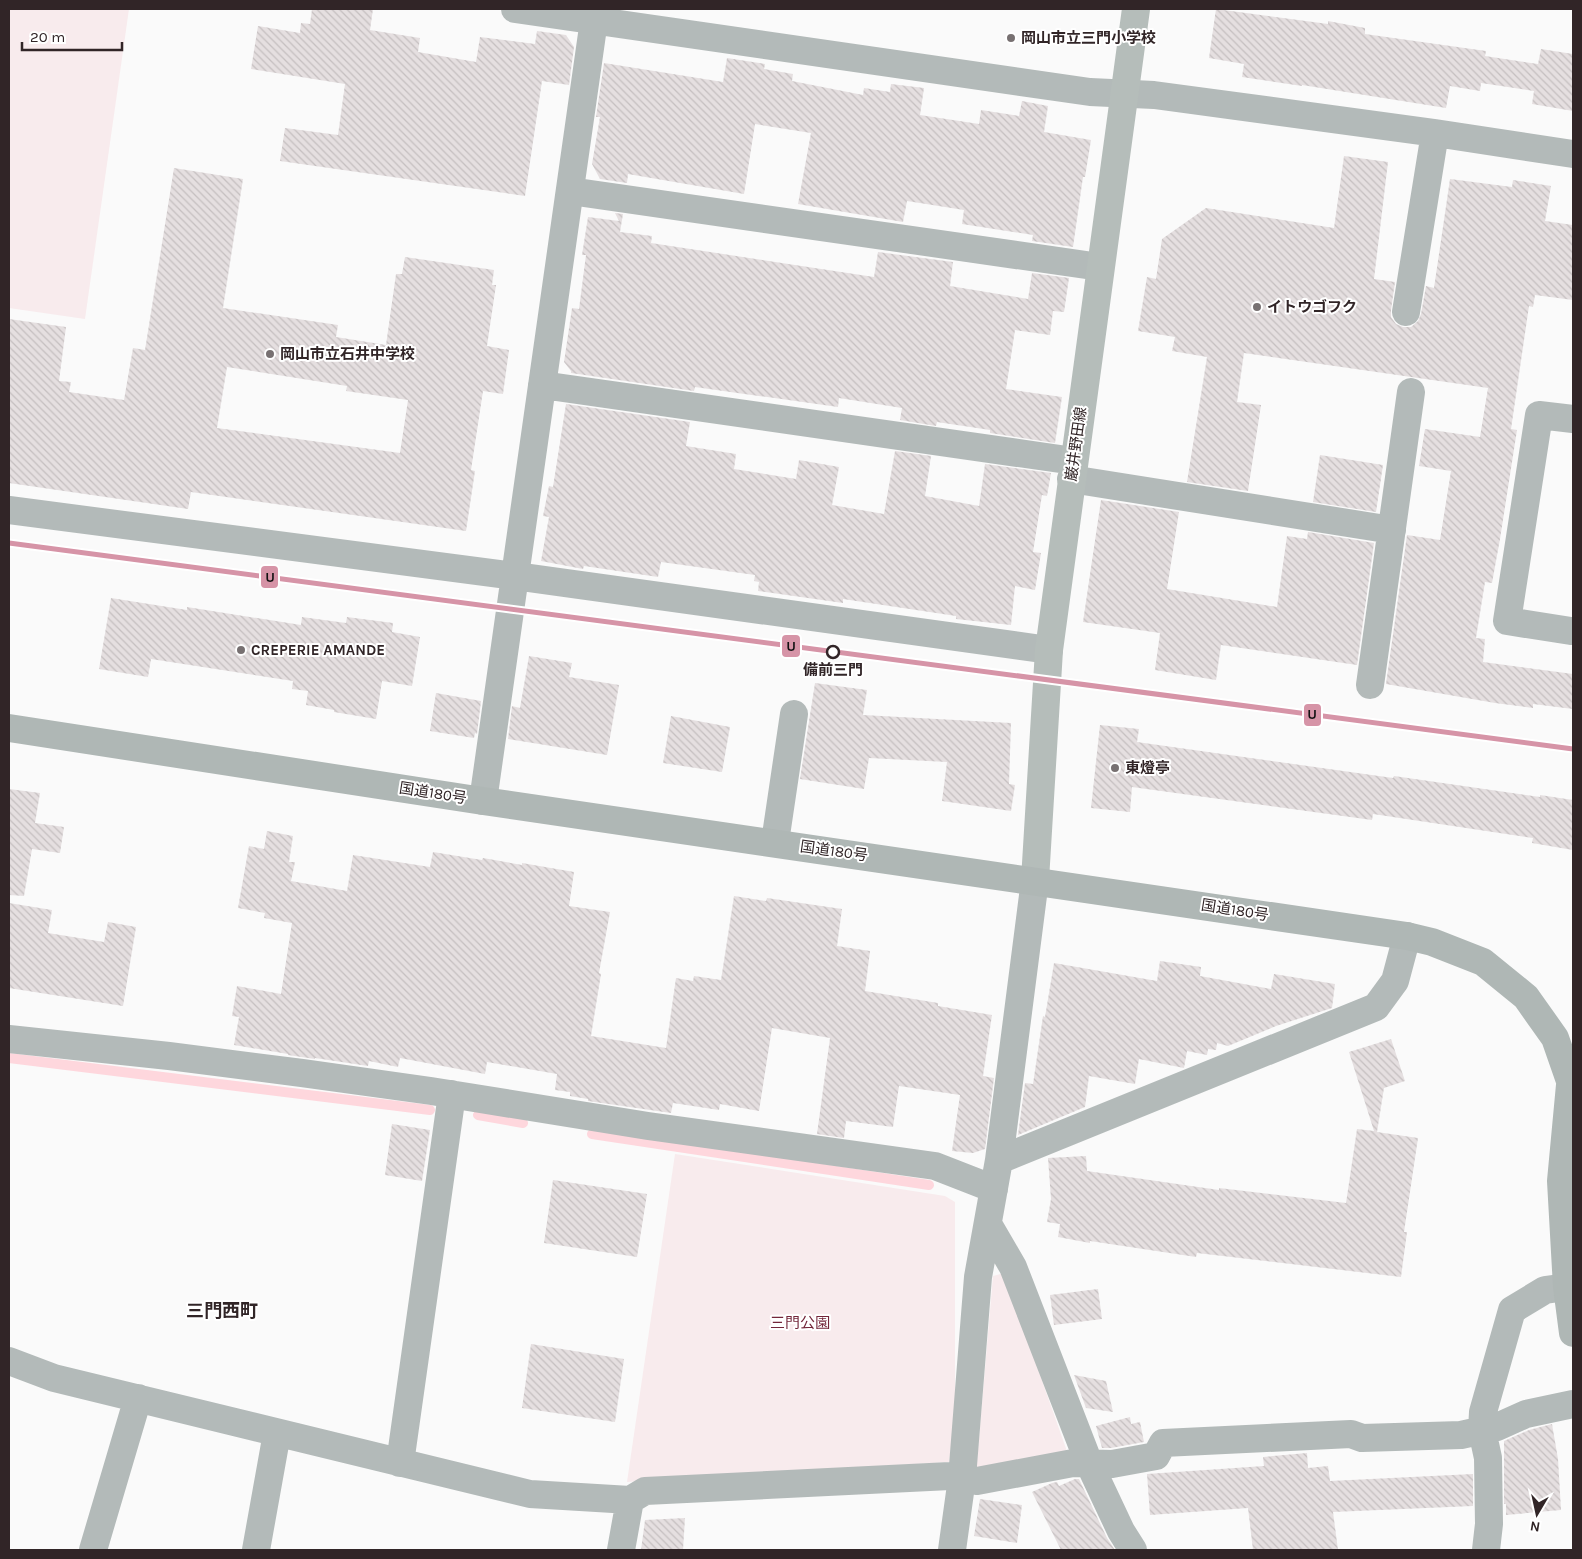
<svg xmlns="http://www.w3.org/2000/svg" width="1582" height="1559" viewBox="0 0 1582 1559" font-family="Karla,'Noto Sans JP',sans-serif">
	<defs>
		<pattern id="building-back-hatch" width="6" height="6" patternUnits="userSpaceOnUse" patternTransform="scale(1.25)"><rect width="6" height="6" fill="#e5dfe0"/><path d="M-1 5l2 2M0 0l6 6M5-1l2 2" fill="none" stroke="#c5bfc0"/></pattern>
	</defs>
	<rect width="100%" height="100%" fill="#fafafa"/>
	<!-- green -->
	<path fill="#f8ebed" d="M9 9H129L85 319 9 308Z
		M675 1154 945 1196 955 1202V1416L949 1462 627 1482Z
		M1004 1273 1069 1457 976 1473 993 1276Z"/>
	<g fill="none" stroke-linecap="round" stroke-linejoin="round">
		<!-- stream -->
		<path stroke="#fed7dd" stroke-width="10" d="M9 1058 430 1110
			M478 1115 523 1123
			M592 1134 929 1185"/>
	</g>
	<!-- building -->
	<path fill="url(#building-back-hatch)" fill-rule="evenodd" d="M312 9H373L370 30 420 38 418 52 476 62 480 37 535 44 537 31 566 35 574 47 569 85 542 81 525 196 280 161 285 128 338 135 345 84 251 69 258 26 300 33 301 23 310 24Z
		M1216 9 1328 24V21L1365 28V34L1486 51 1485 56 1538 64 1541 49 1573 54V111L1532 104 1534 91 1481 83 1480 91 1450 86 1446 108 1302 85V86L1242 77 1244 64 1209 58Z
		M727 58 765 64 764 69 793 74 792 81 863 95 864 88 890 92 891 84 924 88 920 115 979 124 981 110 1019 116 1022 101 1048 106 1044 132 1091 140 1085 177H1083L1073 247 1032 241 1033 235 962 224 964 210 907 201 903 222 798 204 811 133 755 124 744 194 628 174 627 183 600 179 592 164 600 117H596L604 63 723 82Z
		M1344 156 1388 162 1374 279 1395 282 1391 310V317L1396 324 1403 327H1411L1418 321 1421 314 1426 286 1434 288 1450 179 1512 187 1513 180 1551 186 1545 221 1573 225V300L1535 295 1533 307 1529 306 1511 429 1517 430 1500 539 1492 583 1485 582 1476 638 1485 639 1483 662 1573 674V709L1533 704V708L1495 703 1386 684 1407 535 1440 540 1451 471 1419 466 1425 429 1480 437 1488 388 1244 353 1237 402 1261 405 1248 491 1187 482 1207 357 1172 351 1175 337 1138 331 1147 277 1156 279 1162 239 1206 208 1334 228Z
		M174 168 243 179 223 308 338 325 336 337 386 345 396 274H402L405 257 494 270 492 285H496L487 346 509 350 503 394 483 391 471 470 475 471 466 531 191 492 188 509 9 483V319L66 327 59 381 71 382 69 392 124 400 133 348 145 350ZM227 367 347 386 346 391 408 400 400 453 217 428Z
		M615 213 623 214 620 232 652 236 651 243 874 277 878 252 953 262 950 286 1028 299 1032 273 1069 278 1064 312 1053 311 1050 335 1015 330 1006 389 1062 397 1055 443 990 433V430L937 422 936 426 900 420 902 408 839 398 838 407 695 387 694 391 571 373V371L564 362 572 308 579 309 586 255H582L588 217 619 221Z
		M566 404 690 422 686 446 736 454 734 469 796 479 799 460 839 467 832 505 884 514 895 451 931 456 925 496 979 506 985 464 1051 473 1047 496 1042 495 1033 552 1041 553 1035 590 1015 586 1011 625 956 619V616L843 599V603L758 591 759 582 754 581 755 575 661 562 658 577 584 566 583 569 541 561 549 517 543 516 549 486 553 487Z
		M1320 455 1383 465 1376 512 1313 502Z
		M1101 500 1179 512 1167 589 1277 607 1287 536 1307 539 1308 532 1374 543 1357 665 1221 645 1216 680 1155 670 1160 633 1083 622Z
		M111 598 187 610V607L301 625 302 617 346 623 347 617 393 623 392 632 420 637 412 686 382 681 376 719 334 712V710L306 705 308 691 292 689 293 681 151 659 148 677 99 669Z
		M529 656 572 663 569 677 619 685 607 755 508 739 512 706 520 708Z
		M815 683 867 690 863 715 1011 723 1009 784 1015 785 1011 811 942 801 947 762 869 758 864 789 800 779Z
		M436 693 481 701 477 734 475 733 474 738 430 731Z
		M671 716 730 727 722 772 663 763Z
		M1100 725 1139 729 1137 742 1393 778 1394 776 1540 797V795L1573 800V850L1532 843 1533 838 1373 814 1372 820 1132 787 1130 812 1091 808Z
		M9 789 40 793 35 823 64 827 60 853 32 849 24 896 9 895Z
		M267 831 293 836 289 862H295L291 881 347 891 353 855 430 867 433 852 482 860 483 858 522 865V863L574 872 569 906 610 912 599 973 601 974 591 1036 666 1048 676 978 693 981 694 976 721 980 734 896 766 901 767 898 842 909 837 946 870 951 865 991 938 1003V1006L992 1015 983 1076 994 1078 985 1149 973 1153 952 1151 960 1095 899 1086 893 1127 846 1121 844 1138 817 1134 830 1038 772 1028 759 1111 720 1104 719 1110 673 1103 671 1113 588 1101V1099L570 1096V1092L555 1090 557 1074 487 1062 485 1074 400 1058 398 1067 369 1061 368 1066 315 1058V1059L288 1055V1054L234 1045 239 1017 232 1016 237 986 281 994 292 923 264 918 265 913 238 908 249 846 264 849Z
		M9 903 52 910 48 933 104 942 108 922 136 927 123 1006 9 988Z
		M1160 961 1201 967 1200 976 1271 989 1274 974 1335 984 1332 1008 1276 1026 1228 1046 1217 1043 1216 1050 1208 1049 1207 1055 1187 1051 1184 1068 1139 1059 1135 1084 1089 1076 1085 1107 1018 1135 1025 1083 1033 1084 1043 1016 1045 1017 1054 963 1157 981Z
		M1391 1039 1405 1081 1384 1088 1377 1132 1418 1138 1404 1232H1407L1401 1277 1197 1253 1196 1257 1090 1241V1243L1058 1237 1060 1224 1047 1222 1051 1199 1048 1158 1086 1156 1087 1171 1219 1190V1188L1346 1203 1357 1129 1374 1131 1349 1052Z
		M392 1124 430 1130 422 1181 385 1175Z
		M553 1180 647 1194 637 1257 544 1243Z
		M1098 1289 1102 1319 1054 1325 1050 1295Z
		M531 1344 624 1359 615 1422 522 1408Z
		M1074 1375 1106 1381 1113 1412 1086 1408Z
		M1130 1417 1131 1424 1140 1422 1144 1442 1111 1448H1102L1096 1426Z
		M1552 1424 1558 1459 1561 1510 1506 1515V1504H1504V1441L1529 1430Z
		M1307 1453 1308 1468 1328 1466 1330 1481 1473 1474V1506L1333 1512 1338 1550H1253L1248 1508 1150 1515 1147 1474 1264 1466 1263 1457Z
		M1075 1479H1079L1107 1538 1115 1550H1061L1032 1492 1052 1483 1057 1482 1059 1486Z
		M980 1499 1022 1505 1017 1543 974 1536Z
		M685 1518 683 1550H641L645 1520Z"/>
	<g fill="none" stroke-linecap="round" stroke-linejoin="round">
		<!-- minor -->
		<path stroke="#b3bab9" stroke-width="28" d="M515 9 1090 92 1154 95 1435 133 1573 154
			M570 191 1100 267
			M1406 312 1435 133
			M542 385 1074 461
			M1071 479 1392 530
			M9 510 515 576 1049 650
			M1571 631 1507 621 1539 415 1573 419
			M1370 685 1411 392
			M483 801 594 20
			M775 842 794 714
			M9 1039 169 1056 302 1073 431 1091 648 1126 935 1166 994 1189
			M999 1160 1376 1007 1395 981 1407 936
			M988 1224 1013 1267 1089 1463 1121 1531 1133 1550
			M9 1361 54 1378 530 1494 630 1500 645 1491 950 1476 977 1481 1073 1463 1112 1464 1156 1456 1163 1443 1351 1434 1362 1438 1461 1435 1497 1427 1526 1414 1573 1404
			M400 1463 452 1094
			M93 1550 138 1398
			M256 1550 277 1433
			M621 1550 630 1500
			M952 1550 962 1478 978 1277 999 1160 1035 880
			M1486 1550 1489 1524 1488 1458 1482 1430 1483 1412 1512 1310 1545 1290 1567 1287"/>
		<!-- major -->
		<path stroke="#b5bdba" stroke-width="28" d="M1035 880 1049 650 1136 9"/>
		<!-- highway -->
		<path stroke="#afb7b5" stroke-width="28" d="M9 728 483 801 1407 936 1432 942 1483 962 1526 997 1555 1038 1570 1081 1573 1104
			M1570 1085 1561 1181 1567 1287 1573 1333"/>
		<!-- rail-1 casing -->
		<g stroke="#fff" stroke-width="9">
			<path id="rail-1" d="M9 543 1573 749"/>
		</g>
		<!-- rail-1 -->
		<use href="#rail-1" stroke="#d694a7" stroke-width="5"/>
	</g>
	<!-- markers -->
	<g fill="#777071" stroke="#fff" stroke-width="2">
		<circle cx="1011" cy="38" r="5"/>
		<circle cx="1257" cy="307" r="5"/>
		<circle cx="270" cy="354" r="5"/>
		<circle cx="241" cy="650" r="5"/>
		<circle cx="1115" cy="768" r="5"/>
	</g>
	<circle fill="#fff" stroke="#312527" stroke-width="2.5" cx="833" cy="652" r="6"/>
	<g text-anchor="middle" dominant-baseline="central" stroke-width="4" stroke-linejoin="round" paint-order="stroke">
		<!-- poi labels -->
		<g font-size="15" font-weight="bold" fill="#312527" stroke="#fff" text-anchor="start">
			<text x="1021" y="38">岡山市立三門小学校</text>
			<text x="1267" y="307">イトウゴフク</text>
			<text x="280" y="354">岡山市立石井中学校</text>
			<text x="251" y="650">CREPERIE AMANDE</text>
			<text x="1125" y="768">東燈亭</text>
		</g>
		<!-- street labels -->
		<g font-size="15" fill="#312527" stroke="#fff">
			<text transform="translate(1076 444) rotate(-82)">巌井野田線</text>
			<text transform="translate(433 793) rotate(9)">国道180号</text>
			<text transform="translate(834 851) rotate(8)">国道180号</text>
			<text transform="translate(1235 910) rotate(9)">国道180号</text>
		</g>
		<!-- stop labels -->
		<g font-size="15" font-weight="bold" fill="#312527" stroke="#fff">
			<text x="833" y="670">備前三門</text>
		</g>
		<!-- park labels -->
		<g font-size="15" fill="#73263a" stroke="#fff">
			<text x="800" y="1323">三門公園</text>
		</g>
		<!-- quarter labels -->
		<g font-size="18" font-weight="bold" fill="#312527" stroke="#fff">
			<text x="222" y="1311">三門西町</text>
		</g>
	</g>
	<g stroke="#fff" stroke-width="2">
		<rect x="260" y="565" width="19" height="24" rx="5" fill="#d694a7"/>
		<rect x="781" y="634" width="20" height="24" rx="5" fill="#d694a7"/>
		<rect x="1303" y="703" width="19" height="24" rx="5" fill="#d694a7"/>
	</g>
	<g font-size="14" text-anchor="middle" font-weight="bold" fill="#111">
		<text x="270" y="582">U</text>
		<text x="791" y="651">U</text>
		<text x="1312" y="719">U</text>
	</g>
	<!-- border -->
	<rect width="1582" height="1559" fill="none" stroke="#312527" stroke-width="20"/>
	<!-- north arrow -->
	<g transform="translate(1537 1514) rotate(189)" stroke="#ffffff" stroke-width="4" paint-order="stroke">
	<path d="M0-4L9 19L0 12L-9 19Z" fill="#312527"/>
	<text y="-8" font-size="14" font-weight="bold" text-anchor="middle" fill="#312527">N</text>
	</g>
	<!-- scale -->
	<path d="M22 42v8h100v-8" fill="none" stroke="#312527" stroke-width="2.5"/>
	<text x="30" y="42" font-size="15" fill="#312527" stroke="#ffffff" stroke-width="4" paint-order="stroke">20 m</text>
</svg>
